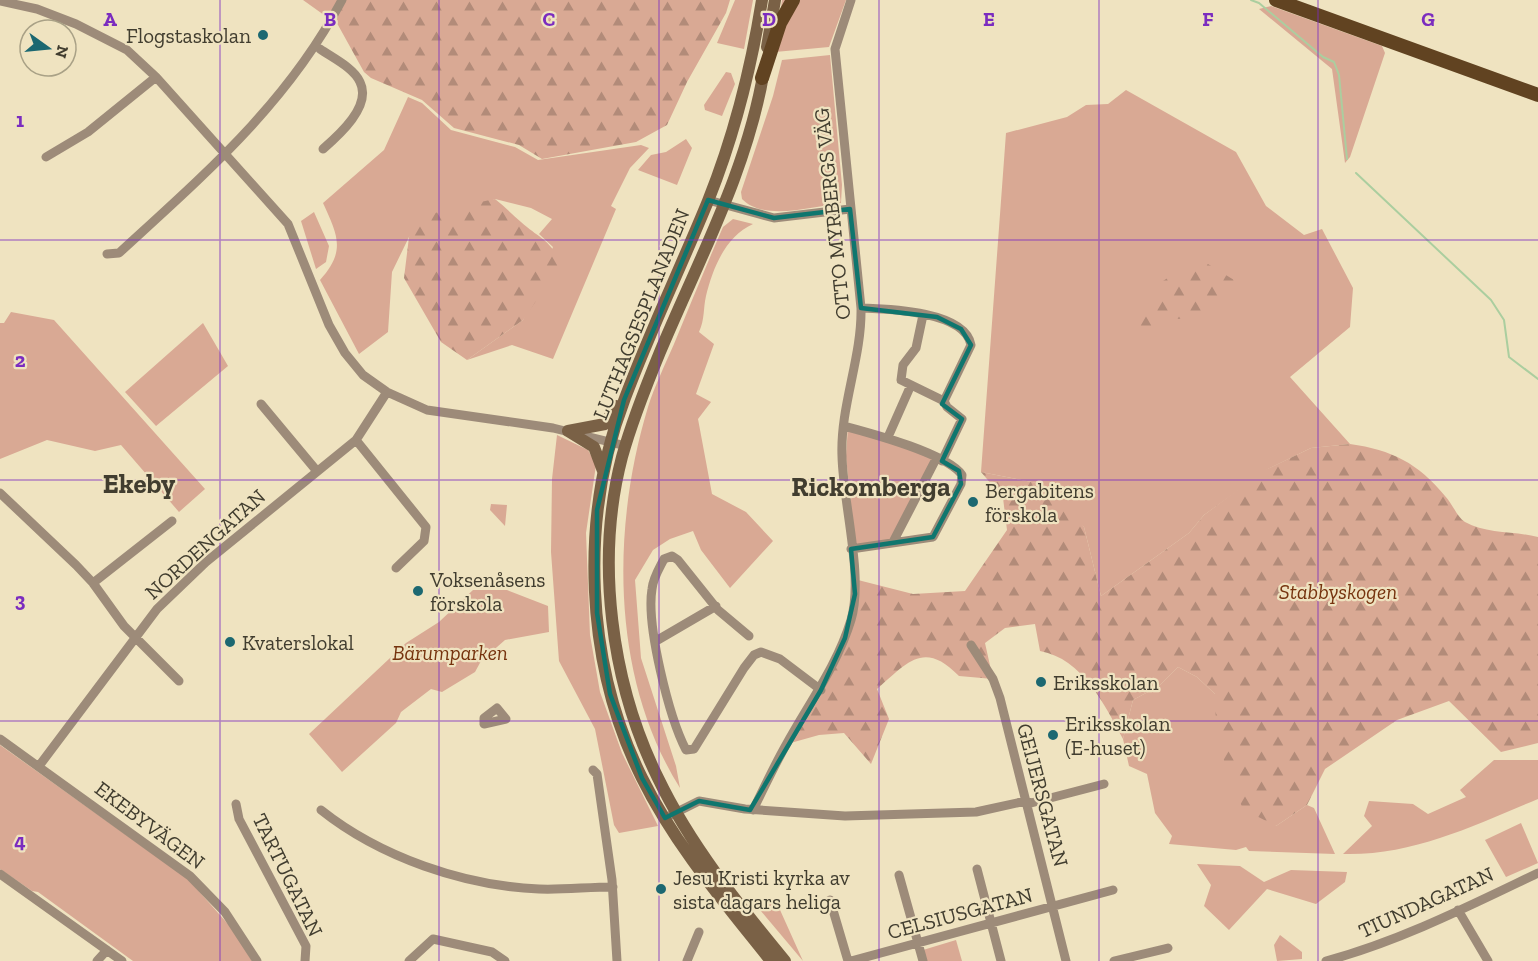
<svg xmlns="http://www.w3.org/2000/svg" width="1538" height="961" viewBox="0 0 1538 961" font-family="'Zilla Slab',serif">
	<defs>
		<pattern id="forest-firs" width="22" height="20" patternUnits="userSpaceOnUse" patternTransform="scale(1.5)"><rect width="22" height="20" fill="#d9a994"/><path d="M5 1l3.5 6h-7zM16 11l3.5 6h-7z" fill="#b28b79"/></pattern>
	</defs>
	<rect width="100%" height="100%" fill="#efe3c0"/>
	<!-- green -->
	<path fill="#d9a994" d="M735 0H753L744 49 717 43Z
		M782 0H846L829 47 775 52Z
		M1271 6 1382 46 1385 53 1350 157 1345 163 1332 69 1259 9Z
		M830 55 842 185 841 203C814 206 764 222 742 199L741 192 773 96 782 60Z
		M726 72 731 73 735 84 722 116 705 110 704 105Z
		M1126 90 1236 152 1266 206 1304 235 1322 229 1353 288 1350 327 1290 377 1350 444 1311 448 1268 469 1204 515 1189 533 1101 596 1084 527 1037 483 981 472 1006 133 1067 117 1086 105 1108 104Z
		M408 97 422 103 451 130 515 147 538 160 641 145 649 148 630 168 611 206 616 209 553 359 512 345 467 360 523 320 553 247 539 234 552 219 531 208 495 199 409 237 392 272 388 332 359 354 320 280C346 251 338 236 323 203L384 150Z
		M686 139 692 148 677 185 638 170 651 155 666 152Z
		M314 212 329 246 326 262 316 269 301 221Z
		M733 219 753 224C726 236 713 267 706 296 703 309 705 319 699 332L714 344 696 394 711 402 698 419 712 494 746 512 773 541 730 588 701 550 693 531 670 539 653 550 635 580 641 658 676 766 680 788C611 678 611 529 648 407 655 385 665 365 674 344 690 305 706 266 723 227Z
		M11 312 54 320 205 489 179 512 121 445 95 451 47 440 0 459V323H4Z
		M203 323 228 366 156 426 125 392Z
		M848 427 936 459 893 542 855 548 846 456Z
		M557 435 588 450 596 465 586 533 590 635 600 692 622 753 658 826 619 833 614 825 595 729 559 661 551 552 552 479Z
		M491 504 507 505 505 526 490 510Z
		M473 590H507L548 606 549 632 505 640 481 661 475 672 442 692 431 689 401 712 396 723 342 772 309 734 406 643 439 622Z
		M1178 667 1197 677 1215 694 1276 826 1307 805 1314 808 1335 854 1249 851 1246 847 1236 850 1169 844 1172 836 1155 813 1147 774 1129 766 1123 739 1133 700 1159 686Z
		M0 745 188 879 235 932 252 961H133L38 892 32 891 0 869Z
		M1494 760H1538V799C1475 825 1413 856 1343 854L1372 826 1364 816 1369 801 1413 804 1428 814 1466 797 1460 790Z
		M1521 823 1538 863 1506 877 1485 840Z
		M1197 864 1240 866 1264 882 1291 870 1347 872 1345 882 1316 904 1267 889 1229 930 1204 906 1211 885Z
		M776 901 803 961 755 904Z
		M1280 935 1302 952V959L1277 961 1274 945Z
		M956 940 962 961H926L923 950Z"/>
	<!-- forest -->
	<path fill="url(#forest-firs)" d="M303 0H730L726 13 687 82 667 125 636 142 542 159 519 145 454 128 422 100 371 78 364 72 338 25Z
		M495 199C504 206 512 214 521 222 540 239 547 237 562 263L523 320 467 360 441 342 404 278 409 237 422 218 446 209Z
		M1208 264 1234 280C1217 305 1207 318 1175 319L1177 308 1142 338 1134 328 1138 307 1167 290 1163 281 1172 275Z
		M1350 444C1392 450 1418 463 1445 496 1452 503 1457 517 1465 522 1486 534 1515 531 1538 537V743L1501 752 1449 701 1397 720 1325 769 1307 805 1276 826 1243 809C1224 765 1215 743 1215 694L1197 677 1178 667 1159 686 1133 700 1123 739C1104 704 1083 659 1040 651L1035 624 1005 628 985 643 993 679 959 676C924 640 908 662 877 689L889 719 871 764 844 733 819 735 787 744 845 638 854 579 913 594 965 591 1007 530 1003 498 981 472 1037 483 1066 502 1084 527 1101 596 1189 533 1204 515 1263 471 1311 448Z"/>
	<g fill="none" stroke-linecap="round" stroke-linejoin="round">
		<!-- stream -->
		<path stroke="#abce9f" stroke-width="2" d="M1251 0 1259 3 1323 57 1334 62 1339 75 1347 159
			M1356 173 1491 300 1504 320 1509 357 1538 379"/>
		<!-- street -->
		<path stroke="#9d8b79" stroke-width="9" d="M0 1 37 9 76 24 127 50 156 77 288 224 329 325 345 353 363 375 387 392 427 410 553 428 626 446
			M320 49C333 58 354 68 360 82 372 106 339 135 323 149
			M46 157 88 132 156 77
			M708 200 774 218 850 209
			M107 254 119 253C205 174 287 104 342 0
			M861 308C888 309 965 311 971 345L944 401 947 407 962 419 942 461
			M923 315 916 348 903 365 901 380 944 401
			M261 404 316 470
			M844 426C870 433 947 453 962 475L961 484 933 537 851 549
			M888 437 911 385
			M356 440 426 527 424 541 396 568
			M0 493 76 565 93 583 124 626 179 681
			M893 542 936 459
			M93 583 172 521
			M749 636 718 610 678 560 672 556 664 559C659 569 653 578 652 589 646 625 669 717 686 750L694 749 744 668 754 655 761 652 780 659 821 690
			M656 641 716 606
			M971 645 993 679 1000 698 1066 961
			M497 708 506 719 484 724V718Z
			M0 739 190 876 225 912 257 961
			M39 766 157 609 206 562 356 440 387 392
			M593 770 597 774 612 880 617 961
			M236 804 239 819 306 946 305 961
			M321 810C380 857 464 886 539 889 563 890 588 887 613 887
			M753 810C764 788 774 766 786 745 809 703 837 666 851 620 864 576 843 504 842 456 840 406 862 358 861 308L835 49 851 0
			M665 818 699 801 745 809 845 816 976 812 1026 801 1031 803 1104 784
			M977 869 1001 961
			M0 874 122 961
			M899 875 923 961
			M830 900 848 961
			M1458 910 1488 961
			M97 961 107 950
			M409 961 433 939 492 952 505 961
			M687 961 699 932
			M851 961 1113 890
			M1114 961 1168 948
			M1326 961C1400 941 1469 906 1538 873"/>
		<!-- secondary -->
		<path stroke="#7a6146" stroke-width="12" d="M762 0C751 69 734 136 708 201 681 267 650 331 625 398 579 518 585 663 642 778 675 845 725 903 771 961
			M767 47 775 0
			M764 70C748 169 698 261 660 352 646 386 632 421 622 457 595 560 611 683 658 778 690 845 738 904 785 961
			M568 431 605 424 616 406
			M568 431 594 447 603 471"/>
		<!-- primary -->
		<path stroke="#614321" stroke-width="14" d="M1276 0 1538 95
			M762 78 780 23 793 0"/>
	</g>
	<!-- marked area -->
	<path fill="none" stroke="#0f766e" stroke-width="4.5" stroke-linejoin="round" d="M708 200 774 218 850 209 861 308 937 317 961 329 971 345 942 404 962 419 942 461 959 471 961 484 933 537 851 549 855 594 845 638 821 690 750 810 699 801 665 818 642 778 610 694 597 613V510L624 400Z"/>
	<!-- grid -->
	<path fill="none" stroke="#7b2cbf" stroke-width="1.5" stroke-opacity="0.55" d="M220 0V961M439 0V961M659 0V961M879 0V961M1099 0V961M1318 0V961M0 240H1538M0 480H1538M0 721H1538"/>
	<!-- markers -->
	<g fill="#1c6871" stroke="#efe3c0" stroke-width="2">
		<circle cx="263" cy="35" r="6"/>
		<circle cx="973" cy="502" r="6"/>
		<circle cx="418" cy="591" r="6"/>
		<circle cx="230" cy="642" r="6"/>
		<circle cx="1041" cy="682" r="6"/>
		<circle cx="1053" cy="735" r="6"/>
		<circle cx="661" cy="889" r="6"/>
	</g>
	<g text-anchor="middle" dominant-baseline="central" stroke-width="4.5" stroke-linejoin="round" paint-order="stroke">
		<!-- poi labels -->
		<g font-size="21" fill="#413d2f" stroke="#efe3c0" text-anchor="start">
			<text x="251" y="35" text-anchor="end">Flogstaskolan</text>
			<text x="985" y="490">Bergabitens<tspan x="985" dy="24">förskola</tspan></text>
			<text x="430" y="579">Voksenåsens<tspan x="430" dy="24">förskola</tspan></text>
			<text x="242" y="642">Kvaterslokal</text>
			<text x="1053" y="682">Eriksskolan</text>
			<text x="1065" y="723">Eriksskolan<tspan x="1065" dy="24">(E-huset)</tspan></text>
			<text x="673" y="877">Jesu Kristi kyrka av<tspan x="673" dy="24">sista dagars heliga</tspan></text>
		</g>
		<!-- street labels -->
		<g font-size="21" fill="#413d2f" stroke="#efe3c0">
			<text transform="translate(832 214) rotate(-96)">OTTO MYRBERGS VÄG</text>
			<text transform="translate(641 314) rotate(-68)">LUTHAGSESPLANADEN</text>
			<text transform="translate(205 544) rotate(-42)">NORDENGATAN</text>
			<text transform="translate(1043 795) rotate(75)">GEIJERSGATAN</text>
			<text transform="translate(150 825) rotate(37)">EKEBYVÄGEN</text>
			<text transform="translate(288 875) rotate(64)">TARTUGATAN</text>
			<text transform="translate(1426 902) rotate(-24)">TIUNDAGATAN</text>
			<text transform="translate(960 913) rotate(-15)">CELSIUSGATAN</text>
		</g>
		<!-- park labels -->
		<g font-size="21" font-style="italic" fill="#76330e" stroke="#efe3c0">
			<text x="1338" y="591">Stabbyskogen</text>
			<text x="450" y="652">Bärumparken</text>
		</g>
		<!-- district labels -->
		<g font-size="27" font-weight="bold" fill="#413d2f" stroke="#efe3c0">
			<text x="139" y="484">Ekeby</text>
			<text x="871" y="487">Rickomberga</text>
		</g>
	</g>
	<g font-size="20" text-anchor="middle" font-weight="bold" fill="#7b2cbf" stroke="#efe3c0" stroke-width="4.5" stroke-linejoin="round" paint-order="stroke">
		<text x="110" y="26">A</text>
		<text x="330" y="26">B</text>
		<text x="549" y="26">C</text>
		<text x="769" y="26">D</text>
		<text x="989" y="26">E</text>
		<text x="1208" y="26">F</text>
		<text x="1428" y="26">G</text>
		<text x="20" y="127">1</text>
		<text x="20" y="367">2</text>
		<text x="20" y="607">3</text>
		<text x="20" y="848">4</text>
	</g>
	<!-- north arrow -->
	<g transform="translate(48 48) rotate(105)"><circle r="28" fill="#efe3c0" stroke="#a9a186" stroke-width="1.5"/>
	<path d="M0-4.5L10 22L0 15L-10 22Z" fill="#1c6871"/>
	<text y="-9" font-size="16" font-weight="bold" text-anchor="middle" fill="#413d2f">N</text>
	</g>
</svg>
